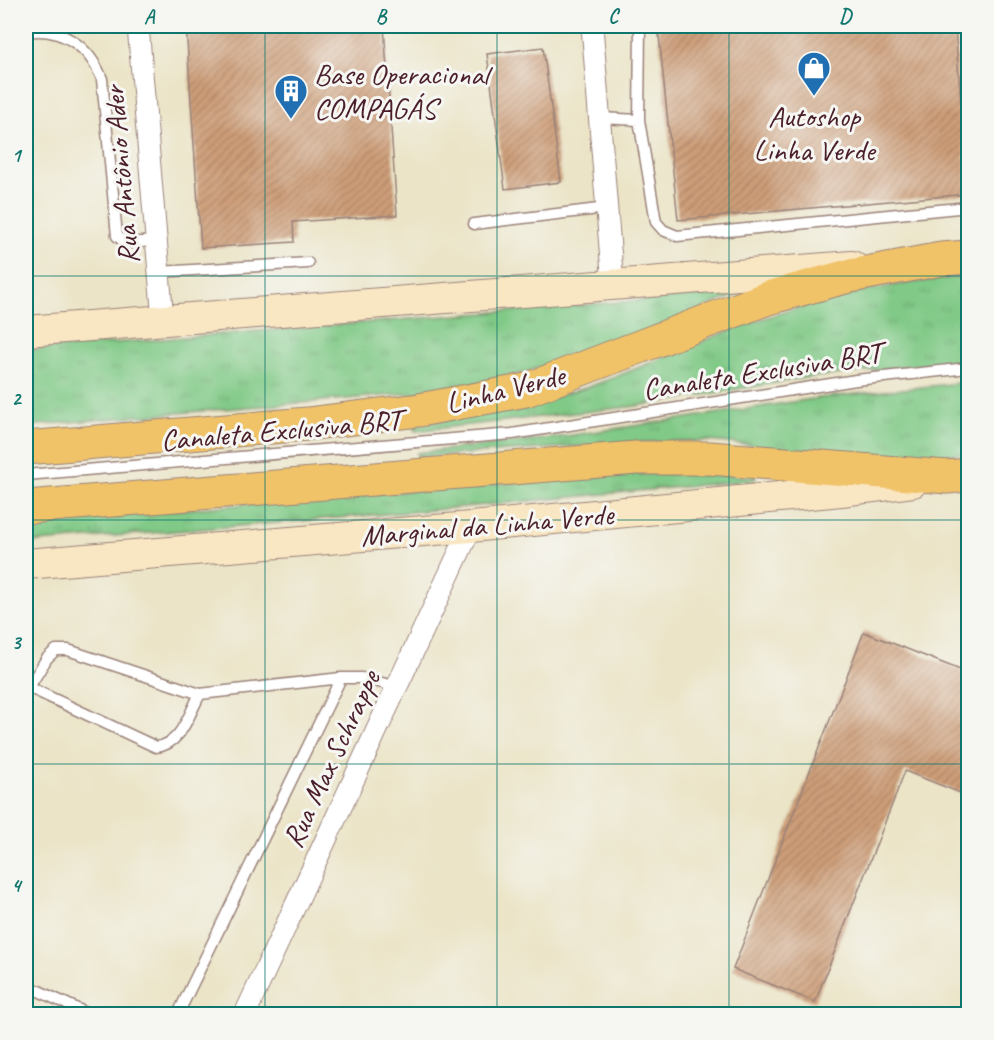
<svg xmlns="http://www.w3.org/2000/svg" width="994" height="1040" viewBox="0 0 994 1040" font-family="Caveat,sans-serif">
	<defs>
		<pattern id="grass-tufts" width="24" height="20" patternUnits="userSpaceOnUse" patternTransform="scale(1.5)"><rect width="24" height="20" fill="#80c986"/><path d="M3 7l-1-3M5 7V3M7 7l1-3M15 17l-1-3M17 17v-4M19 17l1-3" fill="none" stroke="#70ac74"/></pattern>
		<pattern id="building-hatch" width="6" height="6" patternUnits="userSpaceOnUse" patternTransform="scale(1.5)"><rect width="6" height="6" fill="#ce9e78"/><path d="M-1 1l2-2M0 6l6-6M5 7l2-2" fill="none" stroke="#a98063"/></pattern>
	</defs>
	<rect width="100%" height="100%" fill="#f6f6f2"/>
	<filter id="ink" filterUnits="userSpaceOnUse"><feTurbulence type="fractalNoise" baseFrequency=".0167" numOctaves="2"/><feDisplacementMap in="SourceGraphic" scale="12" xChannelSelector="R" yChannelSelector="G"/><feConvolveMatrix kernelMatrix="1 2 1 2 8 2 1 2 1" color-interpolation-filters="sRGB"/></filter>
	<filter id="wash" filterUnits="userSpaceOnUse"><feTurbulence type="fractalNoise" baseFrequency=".008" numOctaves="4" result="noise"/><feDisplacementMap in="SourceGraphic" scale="24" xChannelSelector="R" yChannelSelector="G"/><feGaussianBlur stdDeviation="1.35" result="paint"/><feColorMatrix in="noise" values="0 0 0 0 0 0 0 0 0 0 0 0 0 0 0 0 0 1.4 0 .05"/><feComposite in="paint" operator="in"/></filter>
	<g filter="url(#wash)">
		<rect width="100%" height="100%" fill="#ebe4c7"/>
		<!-- grass -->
		<path fill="url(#grass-tufts)" stroke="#657458" stroke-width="1.5" d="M968 276V360L803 378 637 406 415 431 414 426C474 415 534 405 591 386 644 367 695 343 747 324 817 299 894 282 968 276Z
			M743 292 593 353 504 378 428 392 26 426V350Z
			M968 382V454L873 456 708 441 644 442 418 457 417 453 553 438 819 398Z
			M631 473 756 476 755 480 399 513 26 543V522Z"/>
		<g id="blocks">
			<!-- building -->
			<path fill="url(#building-hatch)" d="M186 26H384L397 215 293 222 294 242 201 248Z
				M658 26H955L968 194 678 220Z
				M543 47 561 182 505 189 487 54Z
				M864 632 968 673V796L905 771 815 1002 733 969Z"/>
		</g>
	</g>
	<g filter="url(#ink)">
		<use href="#blocks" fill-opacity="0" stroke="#9a8279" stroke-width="1.5"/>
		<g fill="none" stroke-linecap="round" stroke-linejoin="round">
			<!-- service casing -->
			<g stroke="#9a8279" stroke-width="13">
				<path id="service" d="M640 26 639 120 656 222 663 230 677 236 968 207
					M26 32C61 26 89 46 102 79L117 236 126 243 156 241
					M600 118 639 120
					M474 224 607 208
					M159 272 308 263
					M26 475 512 434 856 380 968 368
					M26 686 156 747C181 745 189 714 200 694
					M29 687 47 658 56 650H68L200 694 341 678H362L398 687
					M26 985 88 1014
					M178 1014 341 678"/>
			</g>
			<!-- minor casing -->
			<g stroke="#9a8279" stroke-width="23">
				<path id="minor" d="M138 26 163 320
					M592 26 613 285
					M245 1014 471 527"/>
			</g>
			<!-- secondary casing -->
			<g stroke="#9a8279" stroke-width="32">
				<path id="secondary" d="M26 331 852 266
					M26 564 471 527 841 491 913 482"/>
			</g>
			<!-- trunk casing -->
			<g stroke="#9a8279" stroke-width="35">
				<path id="trunk" d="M26 448 307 424 419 410 526 390 768 298 845 277 941 259 968 257
					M26 507 636 458H710L947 477 968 475"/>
			</g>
			<!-- service -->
			<use href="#service" stroke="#fff" stroke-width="10"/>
			<!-- minor -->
			<use href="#minor" stroke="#fff" stroke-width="21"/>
			<!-- secondary -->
			<use href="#secondary" stroke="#f9e7c3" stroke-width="30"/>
			<!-- trunk -->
			<use href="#trunk" stroke="#f0c369" stroke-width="33"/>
		</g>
	</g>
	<!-- grid -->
	<path fill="none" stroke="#0f766e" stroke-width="1.5" stroke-opacity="0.55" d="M265 26V1014M497 26V1014M729 26V1014M26 276H968M26 520H968M26 764H968"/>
	<!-- icons -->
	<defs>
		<g id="shop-pin" transform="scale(1.725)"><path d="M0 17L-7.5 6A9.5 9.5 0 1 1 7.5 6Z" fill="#1f6fb2" stroke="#f6f6f2"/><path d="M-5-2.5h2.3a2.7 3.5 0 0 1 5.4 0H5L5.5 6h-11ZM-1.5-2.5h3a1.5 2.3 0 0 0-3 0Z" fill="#fff"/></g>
		<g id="building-pin" transform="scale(1.725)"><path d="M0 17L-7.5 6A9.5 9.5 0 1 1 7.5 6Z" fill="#1f6fb2" stroke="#f6f6f2"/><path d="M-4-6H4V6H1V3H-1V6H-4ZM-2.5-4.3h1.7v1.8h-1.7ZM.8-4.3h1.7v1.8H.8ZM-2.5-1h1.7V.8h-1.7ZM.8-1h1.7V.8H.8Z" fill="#fff"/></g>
	</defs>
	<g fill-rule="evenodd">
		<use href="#shop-pin" x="814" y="68"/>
		<use href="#building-pin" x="291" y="91"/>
	</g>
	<g text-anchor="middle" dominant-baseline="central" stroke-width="6" stroke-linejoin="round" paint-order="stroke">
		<!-- poi labels -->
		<g font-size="30" fill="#4a1f2b" stroke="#f6f6f2" text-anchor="start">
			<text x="314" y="74">Base Operacional<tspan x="314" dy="34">COMPAGÁS</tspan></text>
			<text x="814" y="116" text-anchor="middle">Autoshop<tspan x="814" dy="34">Linha Verde</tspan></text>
		</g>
		<!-- street labels -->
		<g font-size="30" fill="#4a1f2b" stroke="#f6f6f2">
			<text transform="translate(121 175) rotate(-95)">Rua Antônio Ader</text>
			<text transform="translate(762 371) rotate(-9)">Canaleta Exclusiva BRT</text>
			<text transform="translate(505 389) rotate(-14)">Linha Verde</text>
			<text transform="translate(281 430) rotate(-5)">Canaleta Exclusiva BRT</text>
			<text transform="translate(487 525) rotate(-5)">Marginal da Linha Verde</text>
			<text transform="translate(331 759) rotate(-65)">Rua Max Schrappe</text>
		</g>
	</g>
	<!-- margin -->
	<rect width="994" height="1040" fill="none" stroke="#f6f6f2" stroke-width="66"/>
	<rect x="33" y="33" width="928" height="974" fill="none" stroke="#0f766e" stroke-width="2"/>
	<g font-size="20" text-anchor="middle" font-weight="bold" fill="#0f766e">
		<text x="149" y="23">A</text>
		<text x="381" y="23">B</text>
		<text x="613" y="23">C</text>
		<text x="845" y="23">D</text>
		<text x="16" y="162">1</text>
		<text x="16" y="405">2</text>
		<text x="16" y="649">3</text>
		<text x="16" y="892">4</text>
	</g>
</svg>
